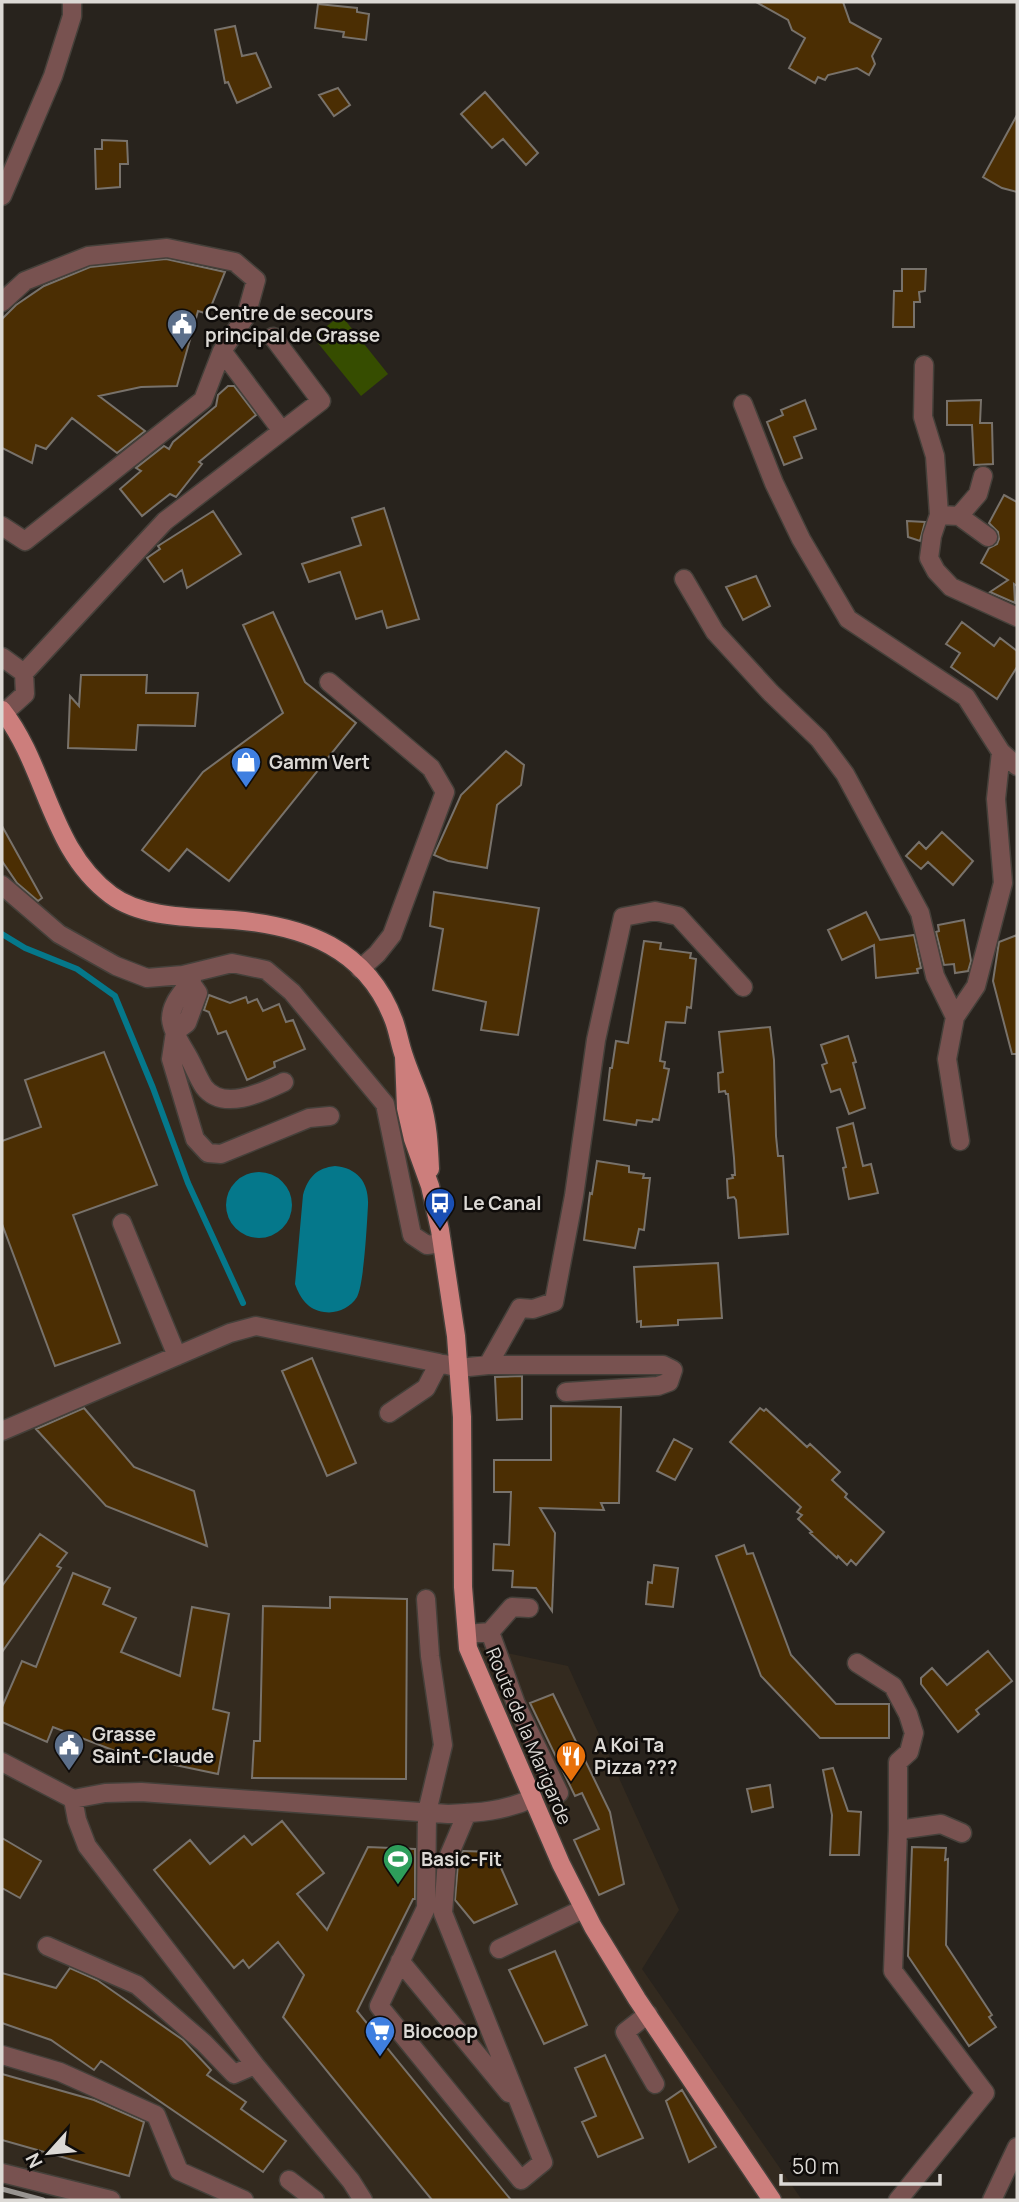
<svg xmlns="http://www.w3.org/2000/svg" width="1019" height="2202" viewBox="0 0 1019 2202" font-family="Manrope,sans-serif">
	<rect width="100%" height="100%" fill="#28231d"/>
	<!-- built -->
	<path fill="#332a1f" d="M2 714 60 824 111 893 196 920 331 946 405 1032 448 1332 470 1645 568 1666 679 1910 642 1969 802 2200H59L2 2172Z"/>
	<!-- green -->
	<path fill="#364d00" d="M341 315 388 374 361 396 313 337Z"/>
	<!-- water -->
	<path fill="#05788b" d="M335 1166C358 1168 369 1183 368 1205 367 1224 364 1284 357 1297 350 1308 337 1314 324 1312 308 1310 300 1298 295 1284L303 1195C308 1177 317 1168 335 1166Z
		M226 1205a33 33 0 1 1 66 0a33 33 0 1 1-66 0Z"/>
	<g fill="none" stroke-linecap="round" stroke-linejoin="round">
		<!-- stream -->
		<path stroke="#05788b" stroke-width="6" d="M2 934 25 948 77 969 115 996 153 1088 188 1183 243 1303"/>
	</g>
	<!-- building -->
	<path fill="#4b2e03" stroke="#78726b" stroke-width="2" d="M756 2H843L850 22 881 39 872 56 875 64 869 75 857 68 828 75 825 80 818 77 815 83 789 68 805 38 792 30 788 20Z
		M318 4 357 8V12L369 14 366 40 343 37 344 32 315 28Z
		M235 26 242 56 256 53 271 87 237 103 228 82 225 83 215 30Z
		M338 88 350 105 334 116 319 95Z
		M485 92 538 153 526 165 503 139 492 148 461 114Z
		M1017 115V192L1002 188 983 177Z
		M102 140 127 141 128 164H120V187L96 189 95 149H102Z
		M166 259 225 272 208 314 198 311 177 386 141 387 99 396 145 431 117 453 72 418 46 449 36 445 32 463 2 448V319L16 305 44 286 90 267Z
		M902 269H926L925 291 919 292 920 302H914V327H893L894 291H902Z
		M228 386H234L256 415 199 462 202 464 176 497 170 494 142 516 120 489 141 471 136 468 164 446 169 449 173 442 216 406 218 395Z
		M805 400 816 429 794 437 802 458 784 465 767 422 783 415 781 410Z
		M981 400 980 423H992L993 464 974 465 972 425H947V401Z
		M1004 495 1017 502V586L1014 584 1015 603 990 592 1008 580 981 563 989 548 997 544 999 539 998 532 989 523Z
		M384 508 419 619 387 628 382 611 356 619 340 572 309 582 302 564 361 545 352 518Z
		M213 511 241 554 187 588 182 570 164 582 147 558 160 549 158 546Z
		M907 521 925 522 920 541 908 537Z
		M756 576 770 606 743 620 726 587Z
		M273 612 305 682 356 723 229 881 187 849 169 871 142 850 203 772 283 713 243 625Z
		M962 622 994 646 1000 638 1017 651V667L997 699 951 667 960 653 946 644Z
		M81 675H147L146 693H198L195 726 138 725 136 750 68 748 70 696 79 706Z
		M506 751 524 765 521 785 497 805 487 868 448 861 434 855 461 795Z
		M2 826 42 898 38 901 17 883 2 861Z
		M942 832 973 861 953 885 928 862 921 869 906 856 919 842 926 849Z
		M434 892 539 908 518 1035 481 1030 486 1002 433 990 443 929 430 926Z
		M866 912 880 940 914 935 921 968 917 969 918 973 876 978 874 945 842 960 828 930Z
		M964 920 971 961 968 971 955 973 954 964 944 965 936 932 939 931 938 925Z
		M1017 935V1054H1012L993 981 999 942Z
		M644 941 661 943 660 949 691 953 690 958 696 959 691 1008 687 1007 685 1023 666 1022 660 1061 665 1062 664 1068 669 1069 659 1120 653 1119 652 1122 637 1120 636 1125 604 1120 610 1068H612L616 1041 628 1043Z
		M209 995 230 1003 246 997 248 1003 257 999 263 1011 279 1004 286 1022 293 1020 305 1049 274 1062 275 1067 247 1080 226 1031 218 1034 209 1012 204 1010Z
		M770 1027 774 1060 776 1136 778 1156H783L788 1234 739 1238 736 1200 734 1197 728 1198 727 1179 733 1178 732 1175H735L734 1158 728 1094H726L725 1091 719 1092 718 1073 723 1072 719 1032Z
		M848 1036 856 1062 853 1063 865 1108 849 1114 840 1089 831 1092 822 1065 827 1063 821 1045Z
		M104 1052 157 1185 73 1215 120 1343 55 1366 2 1224V1141L41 1127 25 1080Z
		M853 1123 863 1166 871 1164 878 1193 849 1199 843 1168 846 1167 837 1128Z
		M597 1161 629 1166V1172L644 1174 643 1178H650L644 1230 639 1229 635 1248 584 1240 590 1193 592 1194Z
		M718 1263 722 1318 678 1320V1325L641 1327V1321L637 1322 634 1267Z
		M312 1358 356 1463 327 1476 282 1371Z
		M522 1376V1419L497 1420 495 1377Z
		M551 1406 621 1407 619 1503H601L604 1510 540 1508 555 1533 552 1611 536 1588 512 1587 513 1571 493 1570 494 1544 509 1545 511 1492H494V1460H551Z
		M84 1408 134 1467 194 1491 207 1546 106 1506 36 1429Z
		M760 1408 764 1411 766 1409 807 1447 810 1444 840 1472 832 1480 847 1494 845 1497 884 1532 856 1565 851 1560 847 1565 838 1556 837 1558 810 1533 812 1532 798 1519 802 1515 797 1512 801 1507 730 1442Z
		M674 1439 692 1449 675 1480 657 1471Z
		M40 1534 67 1553 57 1566 61 1568 2 1652V1586Z
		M744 1545 747 1554 753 1553 791 1655 836 1704H889V1738H820L761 1676 716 1556Z
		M654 1565 678 1568 673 1607 646 1604 648 1582 652 1583Z
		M73 1573 110 1588 103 1604 136 1618 121 1652 180 1676 192 1607 229 1614 213 1709 229 1713 218 1774 123 1754 53 1727 47 1742 2 1722V1707L22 1661 36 1667Z
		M330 1597 407 1599 406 1779 252 1778 254 1741H260L263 1606 330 1608Z
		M988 1651 1012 1681 976 1710 979 1714 958 1732 921 1684V1678L932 1668 947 1685Z
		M553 1694 610 1812 624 1884 599 1895 574 1840 599 1829 582 1793 575 1796 530 1703Z
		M833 1768 848 1811 861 1812 859 1855H830L832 1815 823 1770Z
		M770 1785 773 1807 752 1812 747 1789Z
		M282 1821 324 1873 297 1894 327 1930 368 1847 415 1849V1899H413L357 2011 511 2200H432L283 2017 304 1975 278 1942 249 1968 243 1960 234 1968 154 1870 190 1840 210 1864 244 1836 252 1845Z
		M2 1838 41 1861 20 1898 2 1888Z
		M912 1847 946 1848 945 1860 948 1859 946 1945 992 2015 989 2017 996 2027 969 2046 908 1956Z
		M463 1851 494 1852 517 1904 474 1923 455 1900 458 1863Z
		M555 1951 587 2025 544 2044 509 1970Z
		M70 1968 97 1980 183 2040 211 2070 207 2075 246 2102 241 2109 286 2141 263 2172 101 2061 94 2070 51 2040 2 2023V1973L56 1988Z
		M605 2055 643 2138 598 2157 582 2122 596 2116 575 2068Z
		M2 2074 94 2100 144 2122 129 2176 2 2140Z
		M682 2090 716 2147 689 2162 666 2101Z"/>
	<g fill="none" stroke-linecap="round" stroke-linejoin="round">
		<!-- minor casing -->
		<g stroke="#45403a" stroke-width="21">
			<path id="minor" d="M2 196 53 76 72 16V2
				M2 302 25 281 88 256 167 248 235 262 256 280 246 316 222 351 203 400 25 541 2 526
				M222 351 282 431
				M924 365 923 417 935 456 939 515 932 536 929 558 936 571 951 587 1017 617
				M743 404 774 483 801 539 848 619 966 697 1001 752 1017 766
				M939 515 959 516 988 537
				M959 516 978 494 983 476
				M684 579 715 632 771 693 819 739 845 774 920 913 935 976 955 1017 976 986 1003 883 996 799 1001 752
				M2 657 24 673 25 694 4 713
				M24 673 165 521 321 401 273 337
				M329 682 431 768 445 792 392 935 377 954 360 969
				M2 885 59 934 116 966 147 978 183 975 232 963 266 970 292 992 385 1104 412 1235 427 1245 442 1243
				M195 972C189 988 171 999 171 1019 172 1032 183 1047 189 1058 194 1067 198 1078 204 1087 223 1112 263 1092 284 1082
				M191 983 198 993 187 1023 175 1032 171 1059 195 1139 208 1153 221 1154 309 1118 330 1116
				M955 1017 947 1059 960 1141
				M122 1223 177 1356
				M444 1364 459 1368 488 1365H663L673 1370 669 1382 658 1386 566 1392
				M488 1365 520 1308 533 1309 554 1302 574 1196 596 1040 623 917 655 911 678 916 743 987
				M2 1431 230 1333 256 1326 439 1363 426 1388 389 1413
				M426 1599 430 1656 443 1745 427 1812 426 1908 379 2006 521 2180 543 2162 443 1913 447 1860 467 1813
				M490 1632 512 1607 529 1608
				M467 1634 490 1632 516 1704 559 1793
				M857 1663 893 1686 908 1714 914 1733 909 1752 898 1762V1830L893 1971 985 2093 898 2200
				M2 1762 73 1799 105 1793 141 1792 448 1814C478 1813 505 1811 533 1798
				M73 1799 77 1820 87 1846 255 2065 351 2181 363 2200
				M898 1830 941 1824 962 1833
				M47 1946 137 1985 204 2043 234 2074 255 2065
				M499 1949 583 1909
				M400 1961 509 2093
				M648 2014 625 2032 655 2084
				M2 2055 60 2072 156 2115 179 2171 244 2200
				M2 2173 111 2200
				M289 2180 315 2200
				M992 2200 1017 2147"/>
		</g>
		<!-- major casing -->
		<g stroke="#45403a" stroke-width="21">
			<path id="major" d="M2 710C47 767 49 849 111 895 143 919 195 917 234 920 304 926 367 948 394 1021 398 1032 400 1045 404 1056 409 1072 416 1086 421 1101 428 1123 429 1146 430 1169
				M404 1057 406 1108 413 1139 430 1186 440 1230 456 1336 462 1417 463 1587 468 1648 561 1864 593 1927 637 1999 772 2200"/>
		</g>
		<!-- minor -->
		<use href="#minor" stroke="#785250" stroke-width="18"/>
		<!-- major -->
		<use href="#major" stroke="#cc7e7c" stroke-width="18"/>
		<!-- rail -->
		<path stroke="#989490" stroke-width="5" d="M2 2189 43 2200"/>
	</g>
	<!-- icons -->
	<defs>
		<g id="civic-pin" transform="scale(1.575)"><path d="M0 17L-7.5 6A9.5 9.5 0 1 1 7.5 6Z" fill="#5c6f8a" stroke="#0f0c0a"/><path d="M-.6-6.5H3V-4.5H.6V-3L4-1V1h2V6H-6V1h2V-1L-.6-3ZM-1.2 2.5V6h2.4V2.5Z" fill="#fff"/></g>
		<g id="shop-pin" transform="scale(1.575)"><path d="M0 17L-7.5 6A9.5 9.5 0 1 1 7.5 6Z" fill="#3f7fe0" stroke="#0f0c0a"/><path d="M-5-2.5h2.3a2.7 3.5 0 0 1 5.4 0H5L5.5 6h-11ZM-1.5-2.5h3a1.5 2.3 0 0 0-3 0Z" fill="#fff"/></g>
		<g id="bus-pin" transform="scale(1.575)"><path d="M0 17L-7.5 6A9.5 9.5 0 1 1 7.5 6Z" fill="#1a4fb4" stroke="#0f0c0a"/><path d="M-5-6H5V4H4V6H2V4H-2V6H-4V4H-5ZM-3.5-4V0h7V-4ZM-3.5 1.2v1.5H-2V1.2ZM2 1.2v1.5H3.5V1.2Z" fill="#fff"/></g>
		<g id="restaurant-pin" transform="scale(1.575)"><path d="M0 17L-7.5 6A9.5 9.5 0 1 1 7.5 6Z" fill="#e8710a" stroke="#0f0c0a"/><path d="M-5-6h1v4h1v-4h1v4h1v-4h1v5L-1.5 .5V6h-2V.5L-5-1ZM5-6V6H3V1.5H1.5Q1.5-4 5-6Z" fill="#fff"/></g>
		<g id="stadium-pin" transform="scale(1.575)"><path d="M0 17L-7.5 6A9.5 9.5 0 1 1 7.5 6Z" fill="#2e9e5b" stroke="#0f0c0a"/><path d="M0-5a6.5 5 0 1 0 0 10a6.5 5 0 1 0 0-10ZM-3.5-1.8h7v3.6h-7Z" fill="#fff"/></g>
		<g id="supermarket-pin" transform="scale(1.575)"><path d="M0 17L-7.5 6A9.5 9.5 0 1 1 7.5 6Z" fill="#3f7fe0" stroke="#0f0c0a"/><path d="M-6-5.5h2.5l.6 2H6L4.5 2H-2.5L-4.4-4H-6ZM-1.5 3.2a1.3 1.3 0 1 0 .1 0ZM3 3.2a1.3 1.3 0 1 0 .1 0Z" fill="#fff"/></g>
	</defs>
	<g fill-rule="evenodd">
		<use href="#civic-pin" x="182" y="324"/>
		<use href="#shop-pin" x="246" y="762"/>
		<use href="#bus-pin" x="440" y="1203"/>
		<use href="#civic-pin" x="69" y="1745"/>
		<use href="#restaurant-pin" x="571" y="1756"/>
		<use href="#stadium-pin" x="398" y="1859"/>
		<use href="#supermarket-pin" x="380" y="2031"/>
	</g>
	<g text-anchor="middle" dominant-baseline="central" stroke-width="5" stroke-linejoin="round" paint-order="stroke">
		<!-- poi labels -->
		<g font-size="19" font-weight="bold" fill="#dcd9d5" stroke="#0f0c0a" text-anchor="start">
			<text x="205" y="313">Centre de secours<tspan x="205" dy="22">principal de Grasse</tspan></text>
			<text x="269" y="762">Gamm Vert</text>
			<text x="463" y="1203">Le Canal</text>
			<text x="92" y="1734">Grasse<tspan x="92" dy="22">Saint-Claude</tspan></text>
			<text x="594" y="1745">A Koi Ta<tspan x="594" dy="22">Pizza ???</tspan></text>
			<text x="421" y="1859">Basic-Fit</text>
			<text x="403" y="2031">Biocoop</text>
		</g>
		<!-- street labels -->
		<g font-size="19" fill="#dcd9d5" stroke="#0f0c0a">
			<text transform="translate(529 1736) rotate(67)">Route de la Marigarde</text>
		</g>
	</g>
	<!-- border -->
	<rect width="1019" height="2202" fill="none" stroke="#dcd9d5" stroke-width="7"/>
	<!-- north arrow -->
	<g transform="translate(49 2153) rotate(243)" stroke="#0f0c0a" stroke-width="5" paint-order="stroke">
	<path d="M0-5L12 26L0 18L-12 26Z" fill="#dcd9d5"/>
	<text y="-10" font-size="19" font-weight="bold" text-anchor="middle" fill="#dcd9d5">N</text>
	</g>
	<!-- scale -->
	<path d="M781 2174v10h159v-10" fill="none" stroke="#dcd9d5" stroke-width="3.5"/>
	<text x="792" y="2174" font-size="21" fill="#dcd9d5" stroke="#0f0c0a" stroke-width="5" paint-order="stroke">50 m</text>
</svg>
